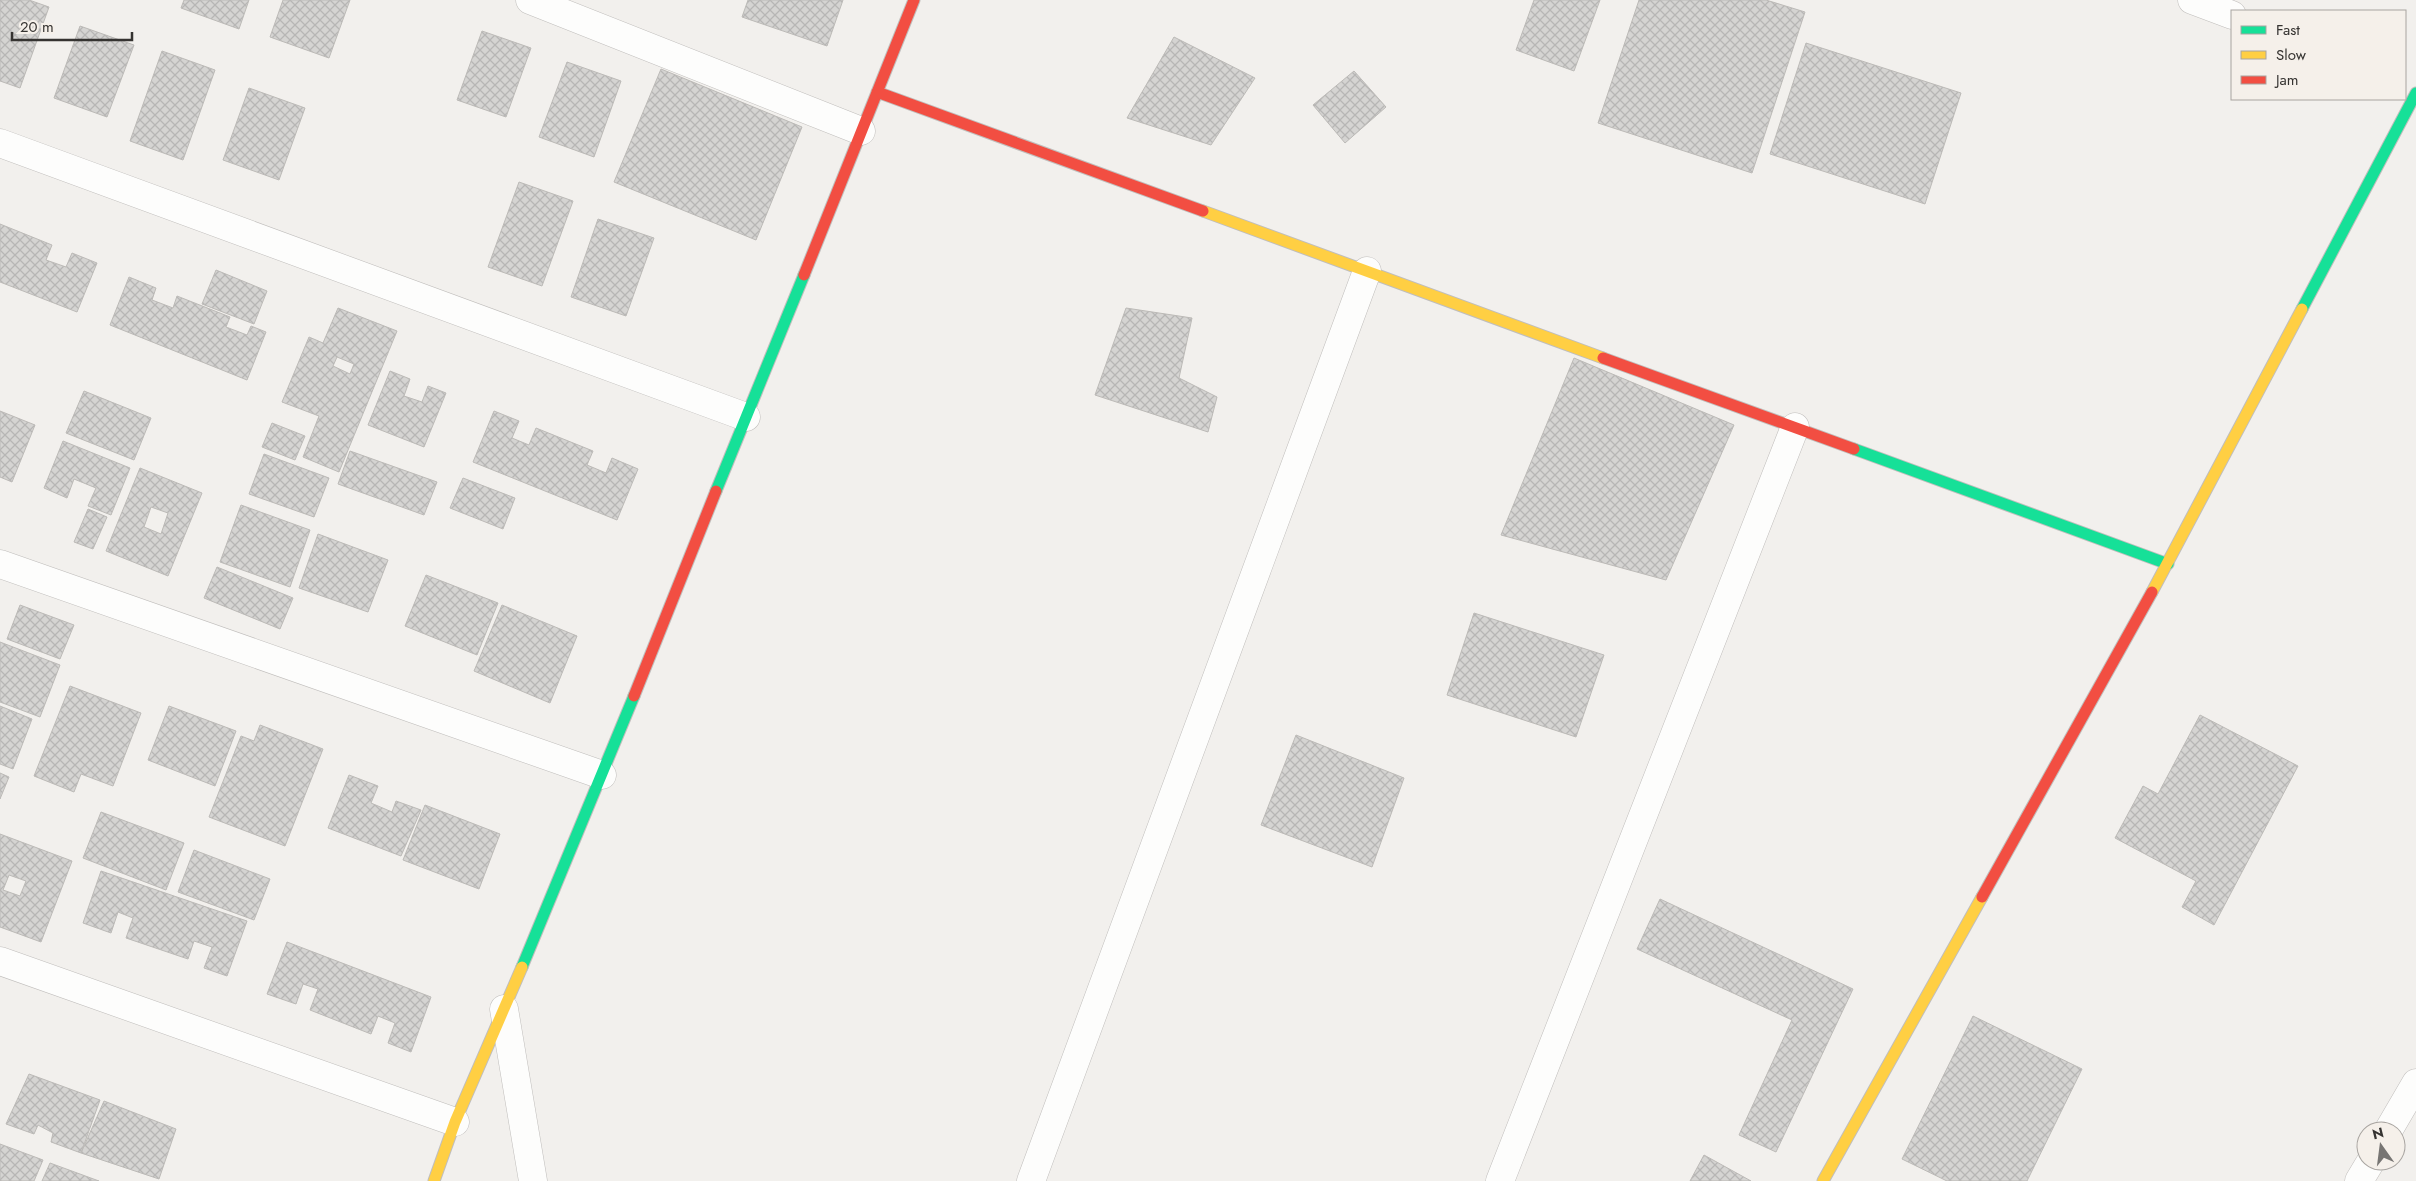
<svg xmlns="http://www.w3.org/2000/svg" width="2416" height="1181" viewBox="0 0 2416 1181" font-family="Jost,sans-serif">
	<defs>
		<pattern id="building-cross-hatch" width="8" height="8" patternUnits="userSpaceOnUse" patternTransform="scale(1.25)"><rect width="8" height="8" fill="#d5d4d2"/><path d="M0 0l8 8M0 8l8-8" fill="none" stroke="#b7b6b5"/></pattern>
	</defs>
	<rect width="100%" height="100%" fill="#f2f0ed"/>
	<!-- building -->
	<path fill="url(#building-cross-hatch)" stroke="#bcbab7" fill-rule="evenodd" d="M0 0H29L49 7 20 88 0 81Z
		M184 0H249L239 29 181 8Z
		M283 0H350L329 58 270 37Z
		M748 0H843L827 46 742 17Z
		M1534 0H1600L1574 71 1516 50Z
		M1639 0H1766L1805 12 1752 173 1598 123Z
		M80 26 134 45 107 117 54 98Z
		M482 31 531 48 506 117 457 100Z
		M1174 37 1255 78 1211 145 1127 118Z
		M1806 43 1961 93 1925 204 1770 154Z
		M162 51 215 70 183 160 130 141Z
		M567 62 621 81 594 157 539 137Z
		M661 69 802 127 756 240 614 182Z
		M1354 71 1386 107 1345 143 1313 105Z
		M249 88 305 108 279 180 223 160Z
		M519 182 573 201 542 286 488 267Z
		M598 219 654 238 626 316 571 297Z
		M0 224 52 245 46 260 66 267 72 253 97 263 77 312 0 282Z
		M216 270 267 291 254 324 202 304Z
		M129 277 156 288 152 300 173 308 177 296 230 317 226 327 247 335 251 326 266 332 247 380 110 325Z
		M338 308 397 331 339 472 303 457 319 416 282 402 309 337 323 343ZM337 357 354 364 350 374 333 366Z
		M1126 308 1192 318 1179 378 1217 397 1208 432 1095 395Z
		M1574 358 1734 425 1666 580 1501 535Z
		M390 371 410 379 404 396 422 402 428 386 446 393 424 447 368 425Z
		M84 391 151 418 134 460 66 433Z
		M0 411 35 425 12 482 0 477Z
		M494 411 519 421 512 438 529 445 536 428 593 451 587 465 606 473 612 458 638 469 617 520 473 462Z
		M272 423 305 436 295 460 262 447Z
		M63 441 130 468 111 515 88 506 96 488 74 479 67 498 44 488Z
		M350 451 437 482 424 515 338 484Z
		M264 454 329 478 314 517 249 494Z
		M140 468 202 493 168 576 106 551ZM151 507 168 513 161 534 144 527Z
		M463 478 515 498 503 529 450 508Z
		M241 505 310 530 290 587 220 562Z
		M88 509 107 517 93 549 74 542Z
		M318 534 388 560 368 612 299 588Z
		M217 567 293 598 280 629 204 598Z
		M426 575 498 603 477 655 405 626Z
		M20 605 74 625 60 659 7 639Z
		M502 605 577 636 550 703 474 671Z
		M1474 613 1604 655 1576 737 1447 695Z
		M0 642 60 665 40 717 0 702Z
		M70 686 141 713 113 786 81 774 74 792 34 776Z
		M0 706 32 719 13 769 0 764Z
		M169 706 236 731 215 786 148 760Z
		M2200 715 2298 766 2214 925 2182 907 2196 881 2115 838 2143 786 2158 794Z
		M260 725 323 749 285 846 209 817 241 736 254 741Z
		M1296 735 1404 778 1372 867 1261 825Z
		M0 773 9 777 0 799Z
		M349 775 378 786 371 803 392 812 396 801 421 810 401 856 328 828Z
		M425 805 500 834 479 889 403 860Z
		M101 812 184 843 166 890 83 858Z
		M0 834 72 861 41 942 0 927ZM9 875 26 881 20 896 3 890Z
		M194 850 270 879 254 920 178 892Z
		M101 871 247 921 227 976 204 968 212 947 194 941 188 959 126 938 133 918 118 912 111 933 83 923Z
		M1660 899 1853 989 1776 1152 1739 1135 1792 1020 1637 949Z
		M287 942 431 997 411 1052 388 1043 395 1023 378 1016 371 1034 310 1010 318 989 303 984 296 1004 267 994Z
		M1973 1016 2082 1069 2027 1181H1947L1902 1159Z
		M29 1074 100 1100 81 1153 51 1142 53 1133 38 1125 34 1134 6 1124Z
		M104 1101 176 1129 159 1179 81 1153Z
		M0 1144 43 1160 34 1181H0Z
		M1704 1155 1751 1181H1690Z
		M50 1163 99 1181H42Z"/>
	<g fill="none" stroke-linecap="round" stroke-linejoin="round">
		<!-- street casing -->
		<g stroke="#c0bebc" stroke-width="29">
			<path id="street" d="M530 0 861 131
				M2192 0 2232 15
				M0 143 746 417
				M0 564 602 775
				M0 961 455 1122
				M504 1009 533 1181
				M2388 1131 2416 1083
				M1031 1181 1367 271
				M1500 1181 1795 427
				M2359 1181 2371 1161"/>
		</g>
		<!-- fast casing -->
		<g stroke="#c0bebc" stroke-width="13">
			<path id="fast" d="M2302 309 2416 93
				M1854 449 2168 564
				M716 491 804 275
				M522 967 634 696"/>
		</g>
		<!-- slow casing -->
		<g stroke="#c0bebc" stroke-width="13">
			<path id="slow" d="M1203 211 1603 358
				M2152 592 2302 309
				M434 1181 455 1122 522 967
				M1823 1181 1982 897"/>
		</g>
		<!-- jam casing -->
		<g stroke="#c0bebc" stroke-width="13">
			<path id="jam" d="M877 92 1203 211
				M804 275 914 0
				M1603 358 1854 449
				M634 696 716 491
				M1982 897 2152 592"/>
		</g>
		<!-- street -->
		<use href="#street" stroke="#fdfdfc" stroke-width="28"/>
		<!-- fast -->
		<use href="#fast" stroke="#16e098" stroke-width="11"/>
		<!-- slow -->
		<use href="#slow" stroke="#ffcf43" stroke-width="11"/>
		<!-- jam -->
		<use href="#jam" stroke="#f24e42" stroke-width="11"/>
	</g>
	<!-- legend -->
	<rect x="2231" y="10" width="175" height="90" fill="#f5f0ea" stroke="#a8a4a0"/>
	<rect x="2241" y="26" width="25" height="8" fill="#16e098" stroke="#a8a4a0"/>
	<text x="2276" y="35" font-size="15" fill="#353331">Fast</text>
	<rect x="2241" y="51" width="25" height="8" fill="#ffcf43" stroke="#a8a4a0"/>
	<text x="2276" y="60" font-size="15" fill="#353331">Slow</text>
	<rect x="2241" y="76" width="25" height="8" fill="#f24e42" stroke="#a8a4a0"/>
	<text x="2276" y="85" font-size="15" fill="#353331">Jam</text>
	<!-- north arrow -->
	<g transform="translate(2381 1146) rotate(346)"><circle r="24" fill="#f5f0ea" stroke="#a8a4a0"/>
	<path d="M0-4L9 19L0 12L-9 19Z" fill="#777573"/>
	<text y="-8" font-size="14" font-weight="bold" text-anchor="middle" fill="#353331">N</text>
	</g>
	<!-- scale -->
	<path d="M12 32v8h120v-8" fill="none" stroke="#353331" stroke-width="2.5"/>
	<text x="20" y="32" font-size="15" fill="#353331" stroke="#f5f0ea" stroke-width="4" paint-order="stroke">20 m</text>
</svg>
